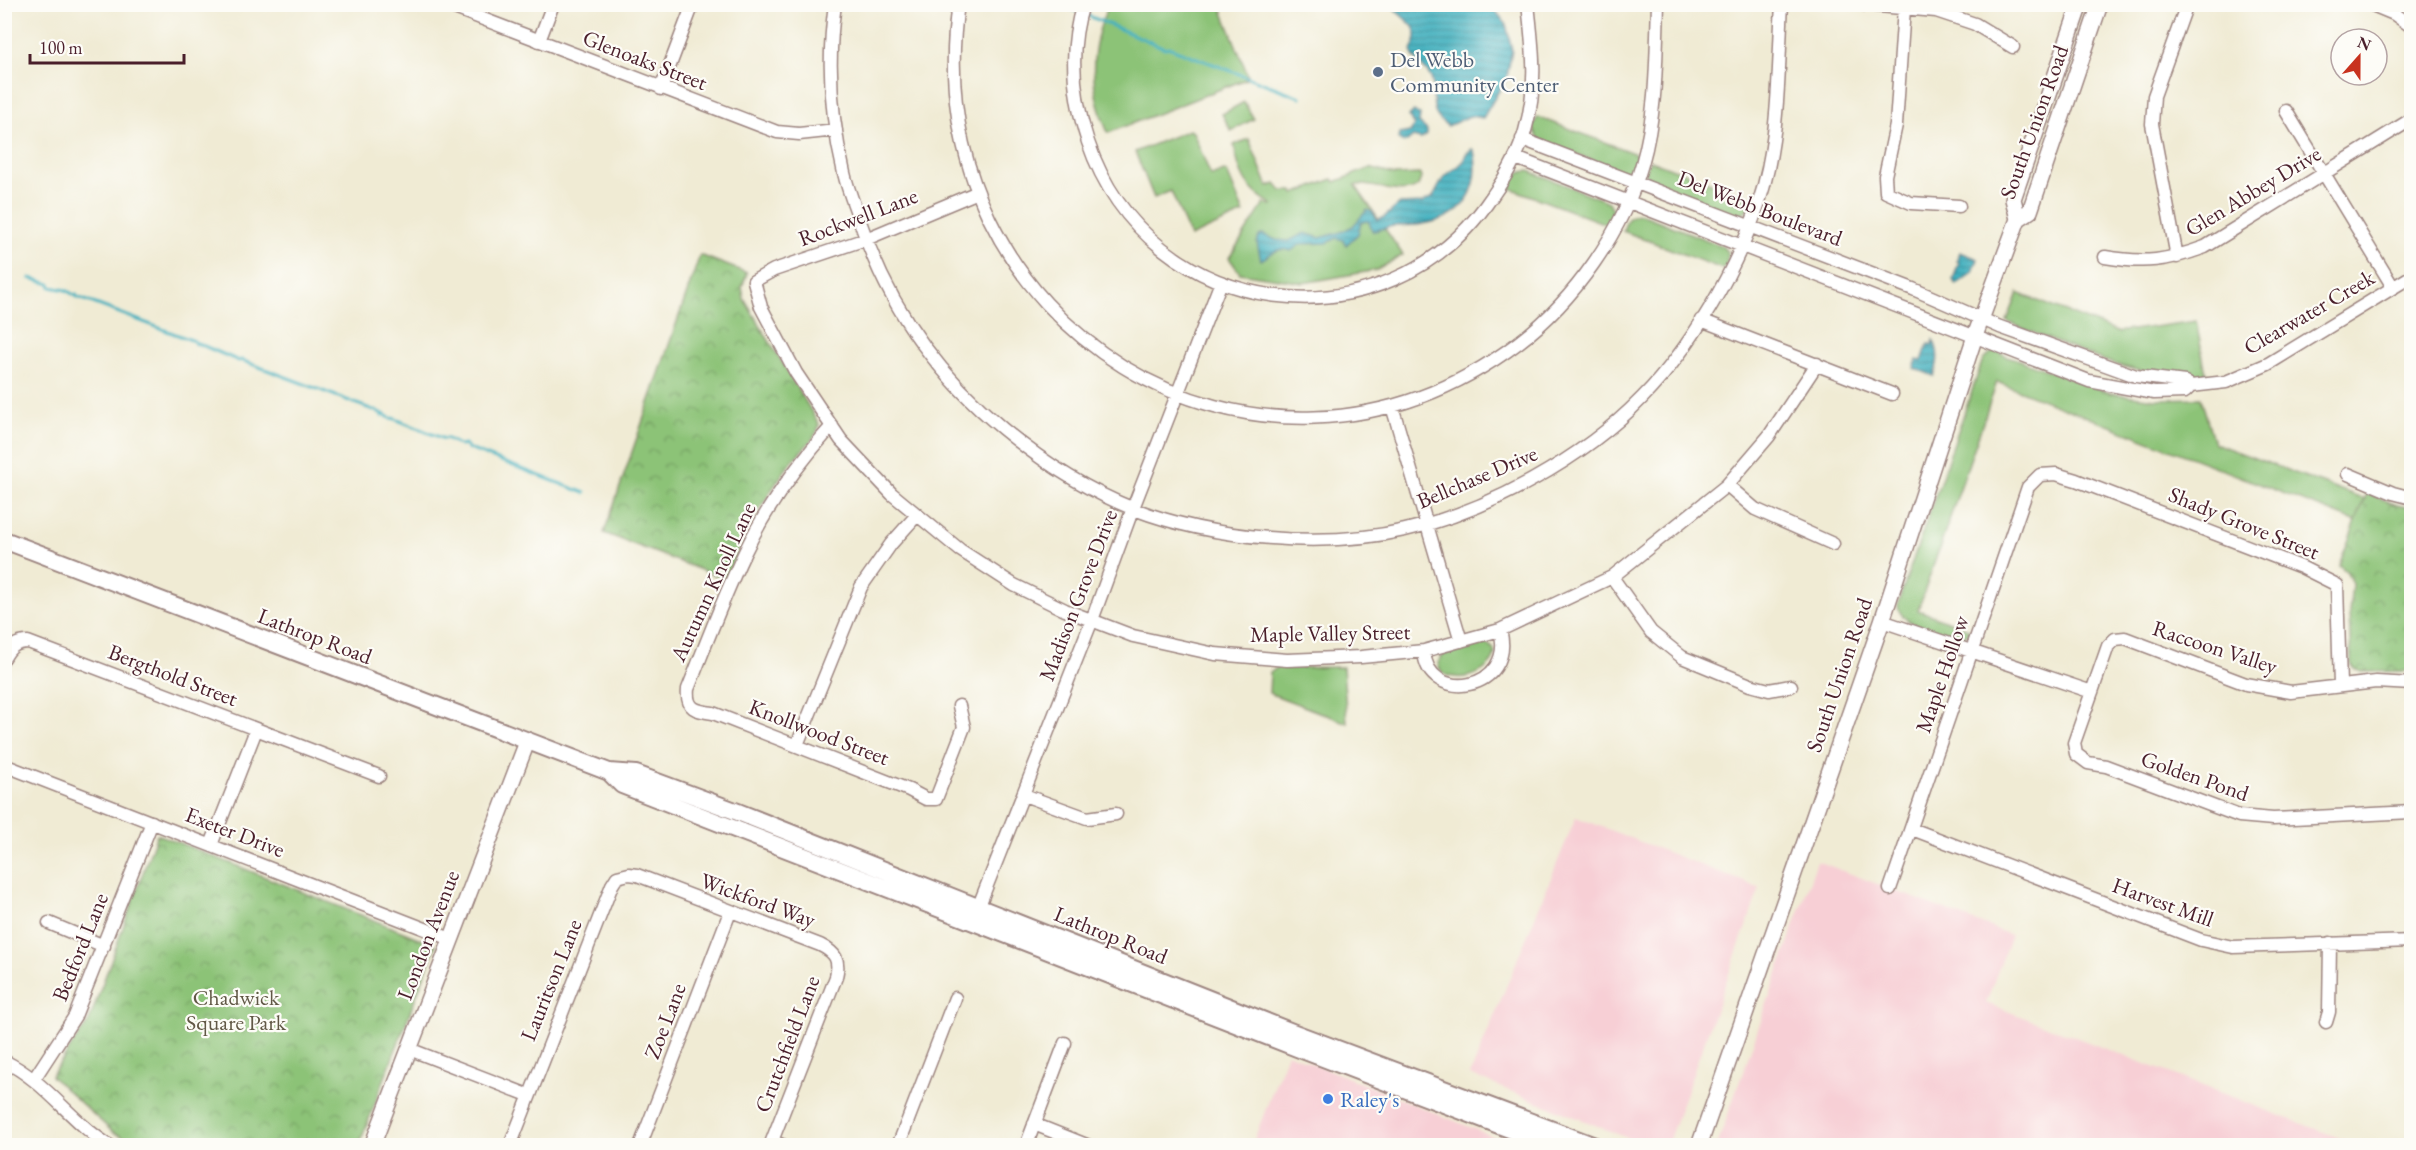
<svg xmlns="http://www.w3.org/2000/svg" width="2416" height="1150" viewBox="0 0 2416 1150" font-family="'EB Garamond',serif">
	<defs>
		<pattern id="park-crowns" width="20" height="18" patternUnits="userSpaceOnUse" patternTransform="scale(1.5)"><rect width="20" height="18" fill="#8cc377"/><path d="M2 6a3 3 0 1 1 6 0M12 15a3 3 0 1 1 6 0" fill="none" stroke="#749e62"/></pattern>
		<pattern id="water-rules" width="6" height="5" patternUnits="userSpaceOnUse" patternTransform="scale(1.5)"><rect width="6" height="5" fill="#43b1bf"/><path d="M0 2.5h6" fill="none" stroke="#3a8f9b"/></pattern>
	</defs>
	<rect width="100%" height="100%" fill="#fdfcf7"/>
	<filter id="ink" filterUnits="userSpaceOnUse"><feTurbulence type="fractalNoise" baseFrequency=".0167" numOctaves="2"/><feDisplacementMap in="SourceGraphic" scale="12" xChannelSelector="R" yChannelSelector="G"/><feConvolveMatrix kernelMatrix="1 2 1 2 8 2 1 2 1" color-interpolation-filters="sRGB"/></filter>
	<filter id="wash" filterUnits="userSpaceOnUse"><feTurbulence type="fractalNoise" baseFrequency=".008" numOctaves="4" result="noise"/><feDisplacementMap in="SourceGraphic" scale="24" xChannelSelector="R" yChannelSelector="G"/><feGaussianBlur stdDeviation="1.35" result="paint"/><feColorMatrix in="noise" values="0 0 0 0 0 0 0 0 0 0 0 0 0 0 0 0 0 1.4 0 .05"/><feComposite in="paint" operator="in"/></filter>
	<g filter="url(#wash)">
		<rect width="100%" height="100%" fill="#f0ebd4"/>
		<!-- built -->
		<path fill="#f7cfd5" d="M1576 817 1760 888 1667 1145H1645L1470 1075Z
			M1817 861 2011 935 1986 1003 2355 1144V1146H1717Z
			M1287 1053 1514 1145H1252Z"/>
		<!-- grass -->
		<path fill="#8cc377" stroke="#6b7151" stroke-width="1.5" d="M1109 5H1220L1249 78 1108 133C1089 90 1088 48 1109 5Z
			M1244 102 1254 119 1231 131 1222 114Z
			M1538 117 1636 154V160L1631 169 1623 172 1539 140 1533 126Z
			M1189 130 1193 132 1211 176 1224 171 1227 172 1244 213 1190 237 1171 191 1154 198 1135 152Z
			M1249 139 1268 187 1276 184 1282 191H1293L1294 194 1333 179 1335 182 1370 168 1395 175 1420 174 1421 178 1418 186C1402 198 1375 183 1355 185L1403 255 1377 270 1303 283 1240 273 1229 258 1264 204 1273 205C1246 190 1239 175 1234 145Z
			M1650 160 1750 198C1751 208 1745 214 1735 216L1651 183 1645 172Z
			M1529 171 1609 202 1613 210 1614 219 1608 225 1510 188 1513 177 1520 172Z
			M1641 214 1722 246 1728 253 1727 265 1722 269 1623 231C1626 221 1628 214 1641 214Z
			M2018 293 2117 332 2196 321 2206 374C2141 385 2069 346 2010 323L2007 321Z
			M1994 351 2111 393 2155 399 2201 398 2214 443 2365 499 2357 522 1997 382 1918 610 1971 630 1966 635 1959 637C1942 635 1896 625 1898 603L1983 359Z
			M1481 643C1513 647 1483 685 1449 676 1442 674 1439 670 1438 663L1443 655Z
			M1280 665 1288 668 1343 667 1347 723 1269 693 1270 673Z"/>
		<!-- park -->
		<path fill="url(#park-crowns)" stroke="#6b7151" stroke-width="1.5" d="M700 255 747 273 742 287 744 299 819 424C818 438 801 450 792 461 764 497 743 537 725 579L604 533Z
			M2367 493 2397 505 2411 508V671L2361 672 2355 669 2351 664 2349 613 2352 584 2347 572 2339 565Z
			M157 834 436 945 359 1145H140L113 1132 51 1076 89 1021Z"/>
		<!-- water -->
		<path fill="url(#water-rules)" stroke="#466875" stroke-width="1.5" d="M1392 5H1491L1506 24 1512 50 1507 77 1483 118 1470 116 1448 126C1425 112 1438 98 1431 78 1426 67 1415 63 1411 51 1411 48 1414 45 1415 42 1421 23 1398 18 1392 5Z
			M1414 111 1420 115 1419 123 1427 130V135L1421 139 1413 137 1407 142H1402L1399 139 1400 134 1410 132 1414 126 1409 116Z
			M1472 149 1474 150C1482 189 1464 218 1423 224 1414 226 1404 225 1395 226 1387 226 1380 231 1372 231L1369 222 1366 221 1361 223 1358 234 1346 245 1343 240 1337 238 1327 243 1301 244 1291 251C1277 246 1271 255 1261 260L1257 243 1259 236 1263 234 1276 240 1289 241 1305 233 1320 238 1341 232 1353 226 1367 210 1373 212 1377 220 1383 218 1400 204 1422 203 1433 197 1444 177 1463 162 1466 154Z
			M1960 252 1978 259 1973 272 1956 285 1953 280 1959 262 1957 261Z
			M1933 340C1940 352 1938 363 1934 376L1914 368 1917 360 1922 361 1928 344 1932 345Z"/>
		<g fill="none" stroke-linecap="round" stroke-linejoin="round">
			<!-- stream -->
			<path stroke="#43b1bf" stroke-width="3" d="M1060 4 1078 12
				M1084 14 1165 48 1168 47 1300 97
				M30 278 50 284 51 287 66 290 74 295 76 294 77 297 194 341 195 344 197 343 239 361 241 360 381 413 382 416 384 414 391 419 393 418 444 439 446 438 461 446 464 445 469 449 585 493"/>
		</g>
	</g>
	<g filter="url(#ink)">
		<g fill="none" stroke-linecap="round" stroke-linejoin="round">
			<!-- minor casing -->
			<g stroke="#9d8580" stroke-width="15">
				<path id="minor" d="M444 4 777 132 799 134 836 130
					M835 4C827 60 831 119 844 173 848 191 856 209 862 227 889 307 938 375 1003 429 1043 462 1086 490 1134 509 1212 539 1323 549 1405 530 1488 511 1583 459 1642 398 1692 347 1735 272 1758 205 1780 141 1778 71 1782 4
					M958 4C912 323 1258 539 1518 343 1574 301 1623 231 1642 164 1657 112 1656 58 1658 4
					M1083 4C1068 51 1073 97 1088 142 1149 322 1388 354 1493 195 1507 175 1519 154 1525 131 1538 85 1533 50 1528 4
					M1856 4 1936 11 1975 24 2013 47
					M2370 4 2394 14 2412 27
					M1904 8 1896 125 1885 176 1886 192 1911 203 1959 206
					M539 41 553 4
					M661 89 693 4
					M2286 111 2393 287
					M1522 139 1913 289 2000 327 2089 359 2136 376 2185 382 2191 386
					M1516 158 2089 381 2154 393 2185 392 2191 386 2226 382 2268 364 2412 276
					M978 192 866 239 774 270 754 281 761 307 796 373 841 440 892 494 960 550 1014 585 1065 610 1133 636 1215 654 1287 660 1361 657 1424 651 1500 630 1612 577 1727 485 1769 436 1817 364
					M2105 257C2145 264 2167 261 2205 247L2412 119
					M2177 257 2152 124 2154 96 2187 4
					M1701 320 1892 394
					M1392 406 1461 641
					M832 426C798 464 766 507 744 554 723 598 706 644 688 689 686 709 696 711 713 713L909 790 926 799H936L964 727 959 706
					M2348 474 2393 493 2412 498
					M1727 485 1755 509 1833 544
					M1612 577 1651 632 1682 657 1750 685 1769 690 1791 686
					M1882 621 2092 692
					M1424 651C1427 706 1517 691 1500 630
					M4 658C10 647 16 642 28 642L379 776
					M2412 684 2376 682 2291 692 2246 684 2125 638 2115 639 2108 646 2074 743 2076 754 2088 763 2106 766 2239 816 2273 819 2412 812
					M797 745 861 587 891 544 917 515
					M4 765 451 939
					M1024 795 1087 818 1116 814
					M1912 829 2201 940 2233 947 2412 941
					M211 845 256 730
					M1890 889 2028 487 2040 475 2056 474 2076 480 2301 567 2337 585 2340 685
					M976 913 1092 620 1133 508 1221 282
					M49 923 104 946
					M2326 1022 2329 1012 2330 943
					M409 1049 528 1095
					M4 1061C46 1081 71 1122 110 1146
					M34 1079 75 1016 152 822
					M1034 1124 1089 1146
					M772 1141 784 1146
					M510 1146 612 885 617 877 629 874 637 875 820 945C836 953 840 960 836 977L770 1146
					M640 1146 730 912
					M898 1146 955 998
					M1026 1146 1065 1043"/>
			</g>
			<!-- tertiary casing -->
			<g stroke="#9d8580" stroke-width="18">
				<path id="tertiary" d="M2018 219 2030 211 2100 4
					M372 1146 527 742
					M1699 1146 1882 621 1975 336 2018 219 2013 199 2080 4"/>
			</g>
			<!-- secondary casing -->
			<g stroke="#9d8580" stroke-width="20">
				<path id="secondary" d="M4 540 609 772 636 774 738 812 1292 1032 1595 1146
					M609 772 622 785 1297 1048 1554 1146"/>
			</g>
			<!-- minor -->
			<use href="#minor" stroke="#fff" stroke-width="12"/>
			<!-- tertiary -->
			<use href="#tertiary" stroke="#fff" stroke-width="15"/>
			<!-- secondary -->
			<use href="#secondary" stroke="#fff" stroke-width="16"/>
		</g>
	</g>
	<!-- markers -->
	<circle fill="#5c6f8a" stroke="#fdfcf7" stroke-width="2" cx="1378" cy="72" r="6"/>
	<circle fill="#3f7fe0" stroke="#fdfcf7" stroke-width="2" cx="1328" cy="1099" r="6"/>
	<g text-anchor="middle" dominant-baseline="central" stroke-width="4.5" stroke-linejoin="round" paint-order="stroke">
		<!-- service labels -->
		<g font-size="22" fill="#4e5e75" stroke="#fdfcf7" text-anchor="start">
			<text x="1390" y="59">Del Webb<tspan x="1390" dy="25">Community Center</tspan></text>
		</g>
		<!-- street labels -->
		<g font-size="22" fill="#4a1f2b" stroke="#fdfcf7">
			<text transform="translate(645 60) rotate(21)">Glenoaks Street</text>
			<text transform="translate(2034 122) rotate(-70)">South Union Road</text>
			<text transform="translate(2253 191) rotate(-31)">Glen Abbey Drive</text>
			<text transform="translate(1760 208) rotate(21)">Del Webb Boulevard</text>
			<text transform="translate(858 217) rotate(-21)">Rockwell Lane</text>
			<text transform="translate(2309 312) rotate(-30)">Clearwater Creek</text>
			<text transform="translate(1477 477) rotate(-23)">Bellchase Drive</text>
			<text transform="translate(2244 523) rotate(22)">Shady Grove Street</text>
			<text transform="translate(713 582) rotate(-65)">Autumn Knoll Lane</text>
			<text transform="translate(1078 595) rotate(-69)">Madison Grove Drive</text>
			<text transform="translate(1330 633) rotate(-1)">Maple Valley Street</text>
			<text transform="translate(315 636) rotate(21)">Lathrop Road</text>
			<text transform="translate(2215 647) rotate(18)">Raccoon Valley</text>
			<text transform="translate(1942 674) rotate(-71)">Maple Hollow</text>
			<text transform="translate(173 675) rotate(21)">Bergthold Street</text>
			<text transform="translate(1839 675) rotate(-71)">South Union Road</text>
			<text transform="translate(819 732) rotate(21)">Knollwood Street</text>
			<text transform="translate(2195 776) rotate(19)">Golden Pond</text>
			<text transform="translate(235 832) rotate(21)">Exeter Drive</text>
			<text transform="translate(758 900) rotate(20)">Wickford Way</text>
			<text transform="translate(2163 902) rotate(20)">Harvest Mill</text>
			<text transform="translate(428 935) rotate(-69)">London Avenue</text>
			<text transform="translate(1111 935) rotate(22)">Lathrop Road</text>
			<text transform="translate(80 947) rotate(-68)">Bedford Lane</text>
			<text transform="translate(551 980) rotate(-68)">Lauritson Lane</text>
			<text transform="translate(665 1021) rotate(-69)">Zoe Lane</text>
			<text transform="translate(787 1044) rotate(-69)">Crutchfield Lane</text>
		</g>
		<!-- park labels -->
		<g font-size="22" fill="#615846" stroke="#fdfcf7">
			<text x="236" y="997">Chadwick<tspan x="236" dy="25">Square Park</tspan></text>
		</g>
		<!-- shop labels -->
		<g font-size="22" fill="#366cbe" stroke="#fdfcf7" text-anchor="start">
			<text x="1340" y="1099">Raley's</text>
		</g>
	</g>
	<!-- margin -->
	<rect width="2416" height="1150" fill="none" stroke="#fdfcf7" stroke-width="24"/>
	<!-- north arrow -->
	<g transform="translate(2359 57) rotate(21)"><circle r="28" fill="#fdfcf7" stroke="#b5a4a5" stroke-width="1.5"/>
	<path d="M0-4.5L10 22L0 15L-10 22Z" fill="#c8321e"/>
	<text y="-9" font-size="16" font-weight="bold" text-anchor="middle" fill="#4a1f2b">N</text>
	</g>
	<!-- scale -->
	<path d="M30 54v9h154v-9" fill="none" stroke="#4a1f2b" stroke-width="3"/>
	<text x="39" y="54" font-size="18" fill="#4a1f2b" stroke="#fdfcf7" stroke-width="4.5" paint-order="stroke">100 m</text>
</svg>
